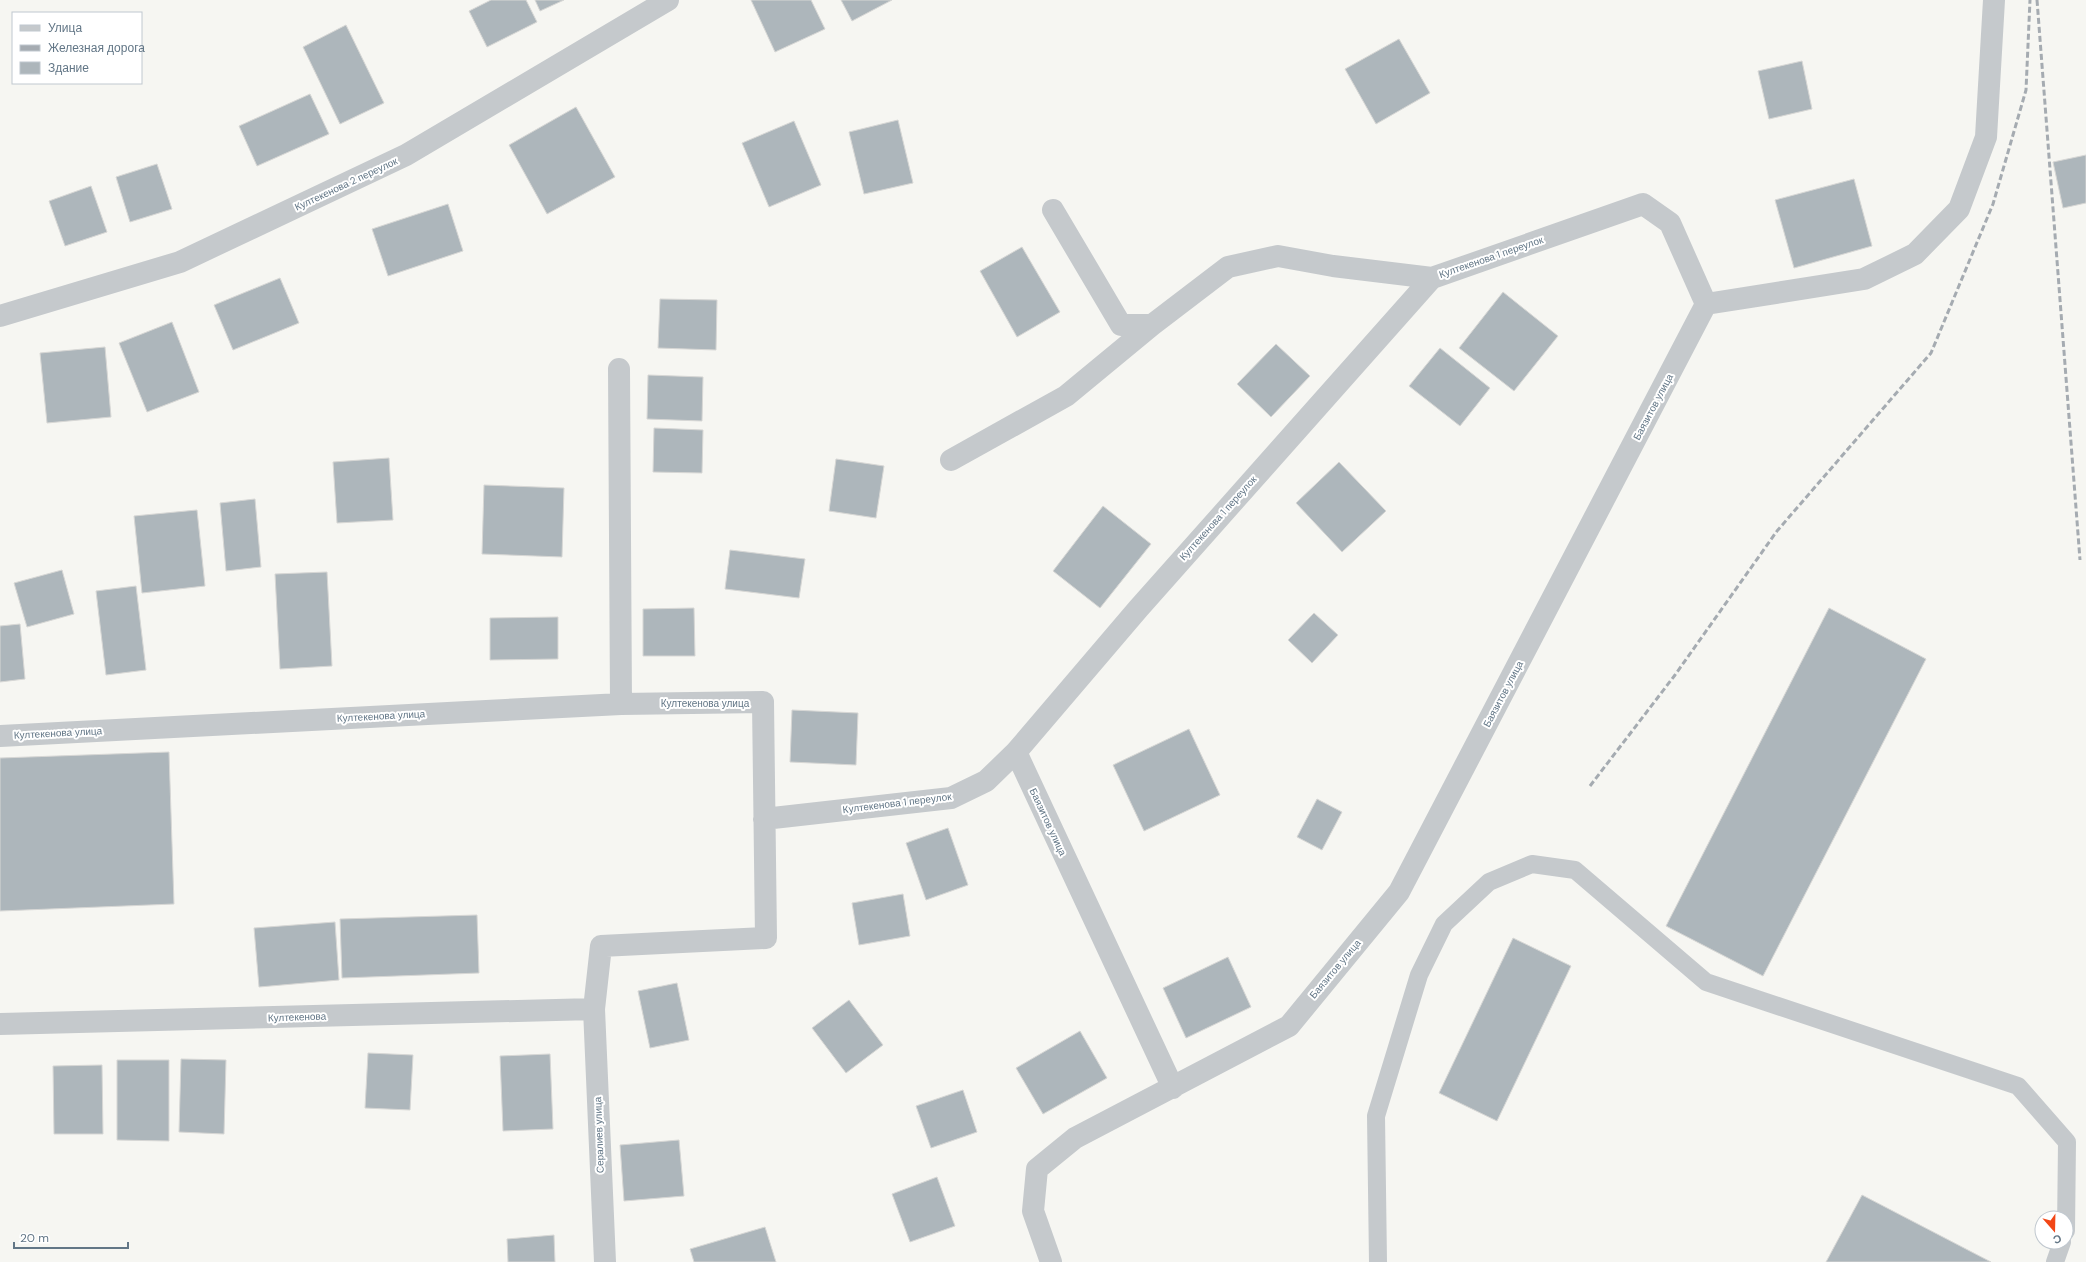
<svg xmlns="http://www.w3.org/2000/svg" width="2086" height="1262" viewBox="0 0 2086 1262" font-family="'DM Sans',sans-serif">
	<rect width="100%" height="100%" fill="#f6f6f2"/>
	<!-- building -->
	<path fill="#adb6bb" stroke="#d7d7d5" d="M491 0H526L537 22 487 47 469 11Z
		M535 0H564L540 11Z
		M751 0H811L825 29 775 52Z
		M841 0H892L852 21Z
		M346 25 384 103 340 124 303 47Z
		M1399 39 1430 93 1376 124 1345 69Z
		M1802 61 1812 109 1769 119 1758 71Z
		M310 94 329 134 257 166 239 126Z
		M576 107 615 177 547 214 509 145Z
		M898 120 913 183 864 194 849 132Z
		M794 121 821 185 769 207 742 143Z
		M2086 155V203L2063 208 2053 162Z
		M157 164 172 209 130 222 116 177Z
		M1854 179 1872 246 1794 268 1775 200Z
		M91 186 107 232 65 246 49 201Z
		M448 204 463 251 388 276 372 229Z
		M1022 247 1060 312 1017 337 980 271Z
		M280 278 299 323 233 350 214 305Z
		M1503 292 1558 336 1514 391 1459 348Z
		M660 299 717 300 716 350 658 348Z
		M172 322 199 392 147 412 119 343Z
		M1276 344 1310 376 1271 417 1237 384Z
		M105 347 111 417 47 423 40 353Z
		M1440 348 1490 388 1460 426 1409 386Z
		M648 375 703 377 702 421 647 419Z
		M654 428 703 430 702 473 653 472Z
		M389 458 393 520 337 523 333 462Z
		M836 459 884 466 876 518 829 511Z
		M1339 462 1386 511 1342 552 1296 503Z
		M484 485 564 488 562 557 482 554Z
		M255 499 261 567 226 571 220 503Z
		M1103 506 1151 544 1100 608 1053 571Z
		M197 510 205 586 142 593 134 516Z
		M730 550 805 559 799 598 725 589Z
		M62 570 74 614 27 627 14 583Z
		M327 572 332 666 280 669 275 574Z
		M136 586 146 670 106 675 96 591Z
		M694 608 695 656H643V609Z
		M1829 608 1926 659 1763 976 1666 926Z
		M1314 613 1338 635 1312 663 1288 640Z
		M558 617V659L490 660V618Z
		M20 624 25 679 0 682V626Z
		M792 710 858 713 856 765 790 762Z
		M1189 729 1220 795 1144 831 1113 765Z
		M169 752 174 904 0 911V758Z
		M1317 799 1342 812 1322 850 1297 837Z
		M948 828 968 885 926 900 906 843Z
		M903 894 910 936 859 945 852 903Z
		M477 915 479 973 342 978 340 919Z
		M335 922 339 980 259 987 254 928Z
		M1513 938 1571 966 1497 1121 1439 1093Z
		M1228 957 1251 1007 1186 1038 1163 988Z
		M677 983 689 1040 650 1048 638 991Z
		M849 1000 883 1045 846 1073 812 1028Z
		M1080 1031 1107 1078 1043 1114 1016 1068Z
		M368 1053 413 1055 410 1110 365 1108Z
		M550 1054 553 1129 503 1131 500 1056Z
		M181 1059 226 1060 224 1134 179 1132Z
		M117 1060H169V1141L117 1140Z
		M102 1065 103 1134H54L53 1066Z
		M963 1090 977 1132 931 1148 916 1106Z
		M679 1140 684 1196 624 1201 620 1145Z
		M937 1177 955 1226 910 1242 892 1194Z
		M1862 1195 1991 1262H1826Z
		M765 1227 776 1262H694L690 1249Z
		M554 1235 555 1262H508L507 1239Z"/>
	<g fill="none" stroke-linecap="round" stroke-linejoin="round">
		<!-- service -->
		<path stroke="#c5c9cc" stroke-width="18" d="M1378 1262 1376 1116 1419 975 1444 924 1489 882 1532 864 1575 870 1706 982 2018 1086 2067 1142 2066 1231
			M2055 1262 2062 1242"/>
		<!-- minor -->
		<path stroke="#c5c9cc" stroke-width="22" d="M1053 210 1121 325H1152L1228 267 1278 256 1333 266 1432 278
			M1706 304 1864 279 1915 254 1959 209 1986 137 1994 0
			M0 316 180 262 406 155 668 0
			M619 369 621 704
			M951 460 1066 396 1152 325
			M0 736 621 704 763 702 766 938 601 946 594 1009 605 1262
			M1016 752 1173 1088
			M764 819 951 798 986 781 1016 752 1138 609 1432 278 1643 204 1670 223 1706 304 1399 892 1289 1026 1075 1138 1037 1169 1033 1211 1051 1262
			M0 1024 594 1009"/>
		<!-- rail -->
		<path stroke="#a5abb1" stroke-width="3" stroke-dasharray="6 3" stroke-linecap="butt" d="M2037 0 2080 560
			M1590 786 1675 675 1777 531 1931 353 1993 204 2026 90 2030 0"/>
	</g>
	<g text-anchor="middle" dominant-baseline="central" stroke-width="4" stroke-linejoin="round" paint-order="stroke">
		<!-- street labels -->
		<g font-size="10" fill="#627686" stroke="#fff">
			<text transform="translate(346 184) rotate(-25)">Култекенова 2 переулок</text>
			<text transform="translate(1491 257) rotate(-19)">Култекенова 1 переулок</text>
			<text transform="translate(1653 407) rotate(-62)">Баязитов улица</text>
			<text transform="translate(1218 518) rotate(-48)">Култекенова 1 переулок</text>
			<text transform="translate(1503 694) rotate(-62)">Баязитов улица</text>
			<text x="705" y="703">Култекенова улица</text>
			<text transform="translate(381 716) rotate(-3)">Култекенова улица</text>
			<text transform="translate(58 733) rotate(-3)">Култекенова улица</text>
			<text transform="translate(897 803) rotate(-7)">Култекенова 1 переулок</text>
			<text transform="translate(1048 822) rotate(65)">Баязитов улица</text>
			<text transform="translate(1335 969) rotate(-50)">Баязитов улица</text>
			<text transform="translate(297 1017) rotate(-2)">Култекенова</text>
			<text transform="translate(599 1135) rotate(-92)">Сералиев улица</text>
		</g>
	</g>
	<!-- legend -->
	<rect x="12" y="12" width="130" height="72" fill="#ffffff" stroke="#c0c8cf"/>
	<rect x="20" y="25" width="20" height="6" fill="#c5c9cc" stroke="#c0c8cf"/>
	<text x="48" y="32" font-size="12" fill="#627686">Улица</text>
	<rect x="20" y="45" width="20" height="6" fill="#a5abb1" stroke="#c0c8cf"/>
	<text x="48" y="52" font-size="12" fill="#627686">Железная дорога</text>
	<rect x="20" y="62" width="20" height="12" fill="#adb6bb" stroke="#c0c8cf"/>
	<text x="48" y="72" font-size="12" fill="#627686">Здание</text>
	<!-- north arrow -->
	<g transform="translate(2054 1230) rotate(160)"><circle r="19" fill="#ffffff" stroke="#c0c8cf"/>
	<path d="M0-3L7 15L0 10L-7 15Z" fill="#f24616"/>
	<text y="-6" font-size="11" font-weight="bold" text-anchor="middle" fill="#627686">С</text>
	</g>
	<!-- scale -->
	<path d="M14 1242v6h114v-6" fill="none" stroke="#627686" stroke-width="2"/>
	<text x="20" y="1242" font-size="12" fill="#627686" stroke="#ffffff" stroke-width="3" paint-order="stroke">20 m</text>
</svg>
